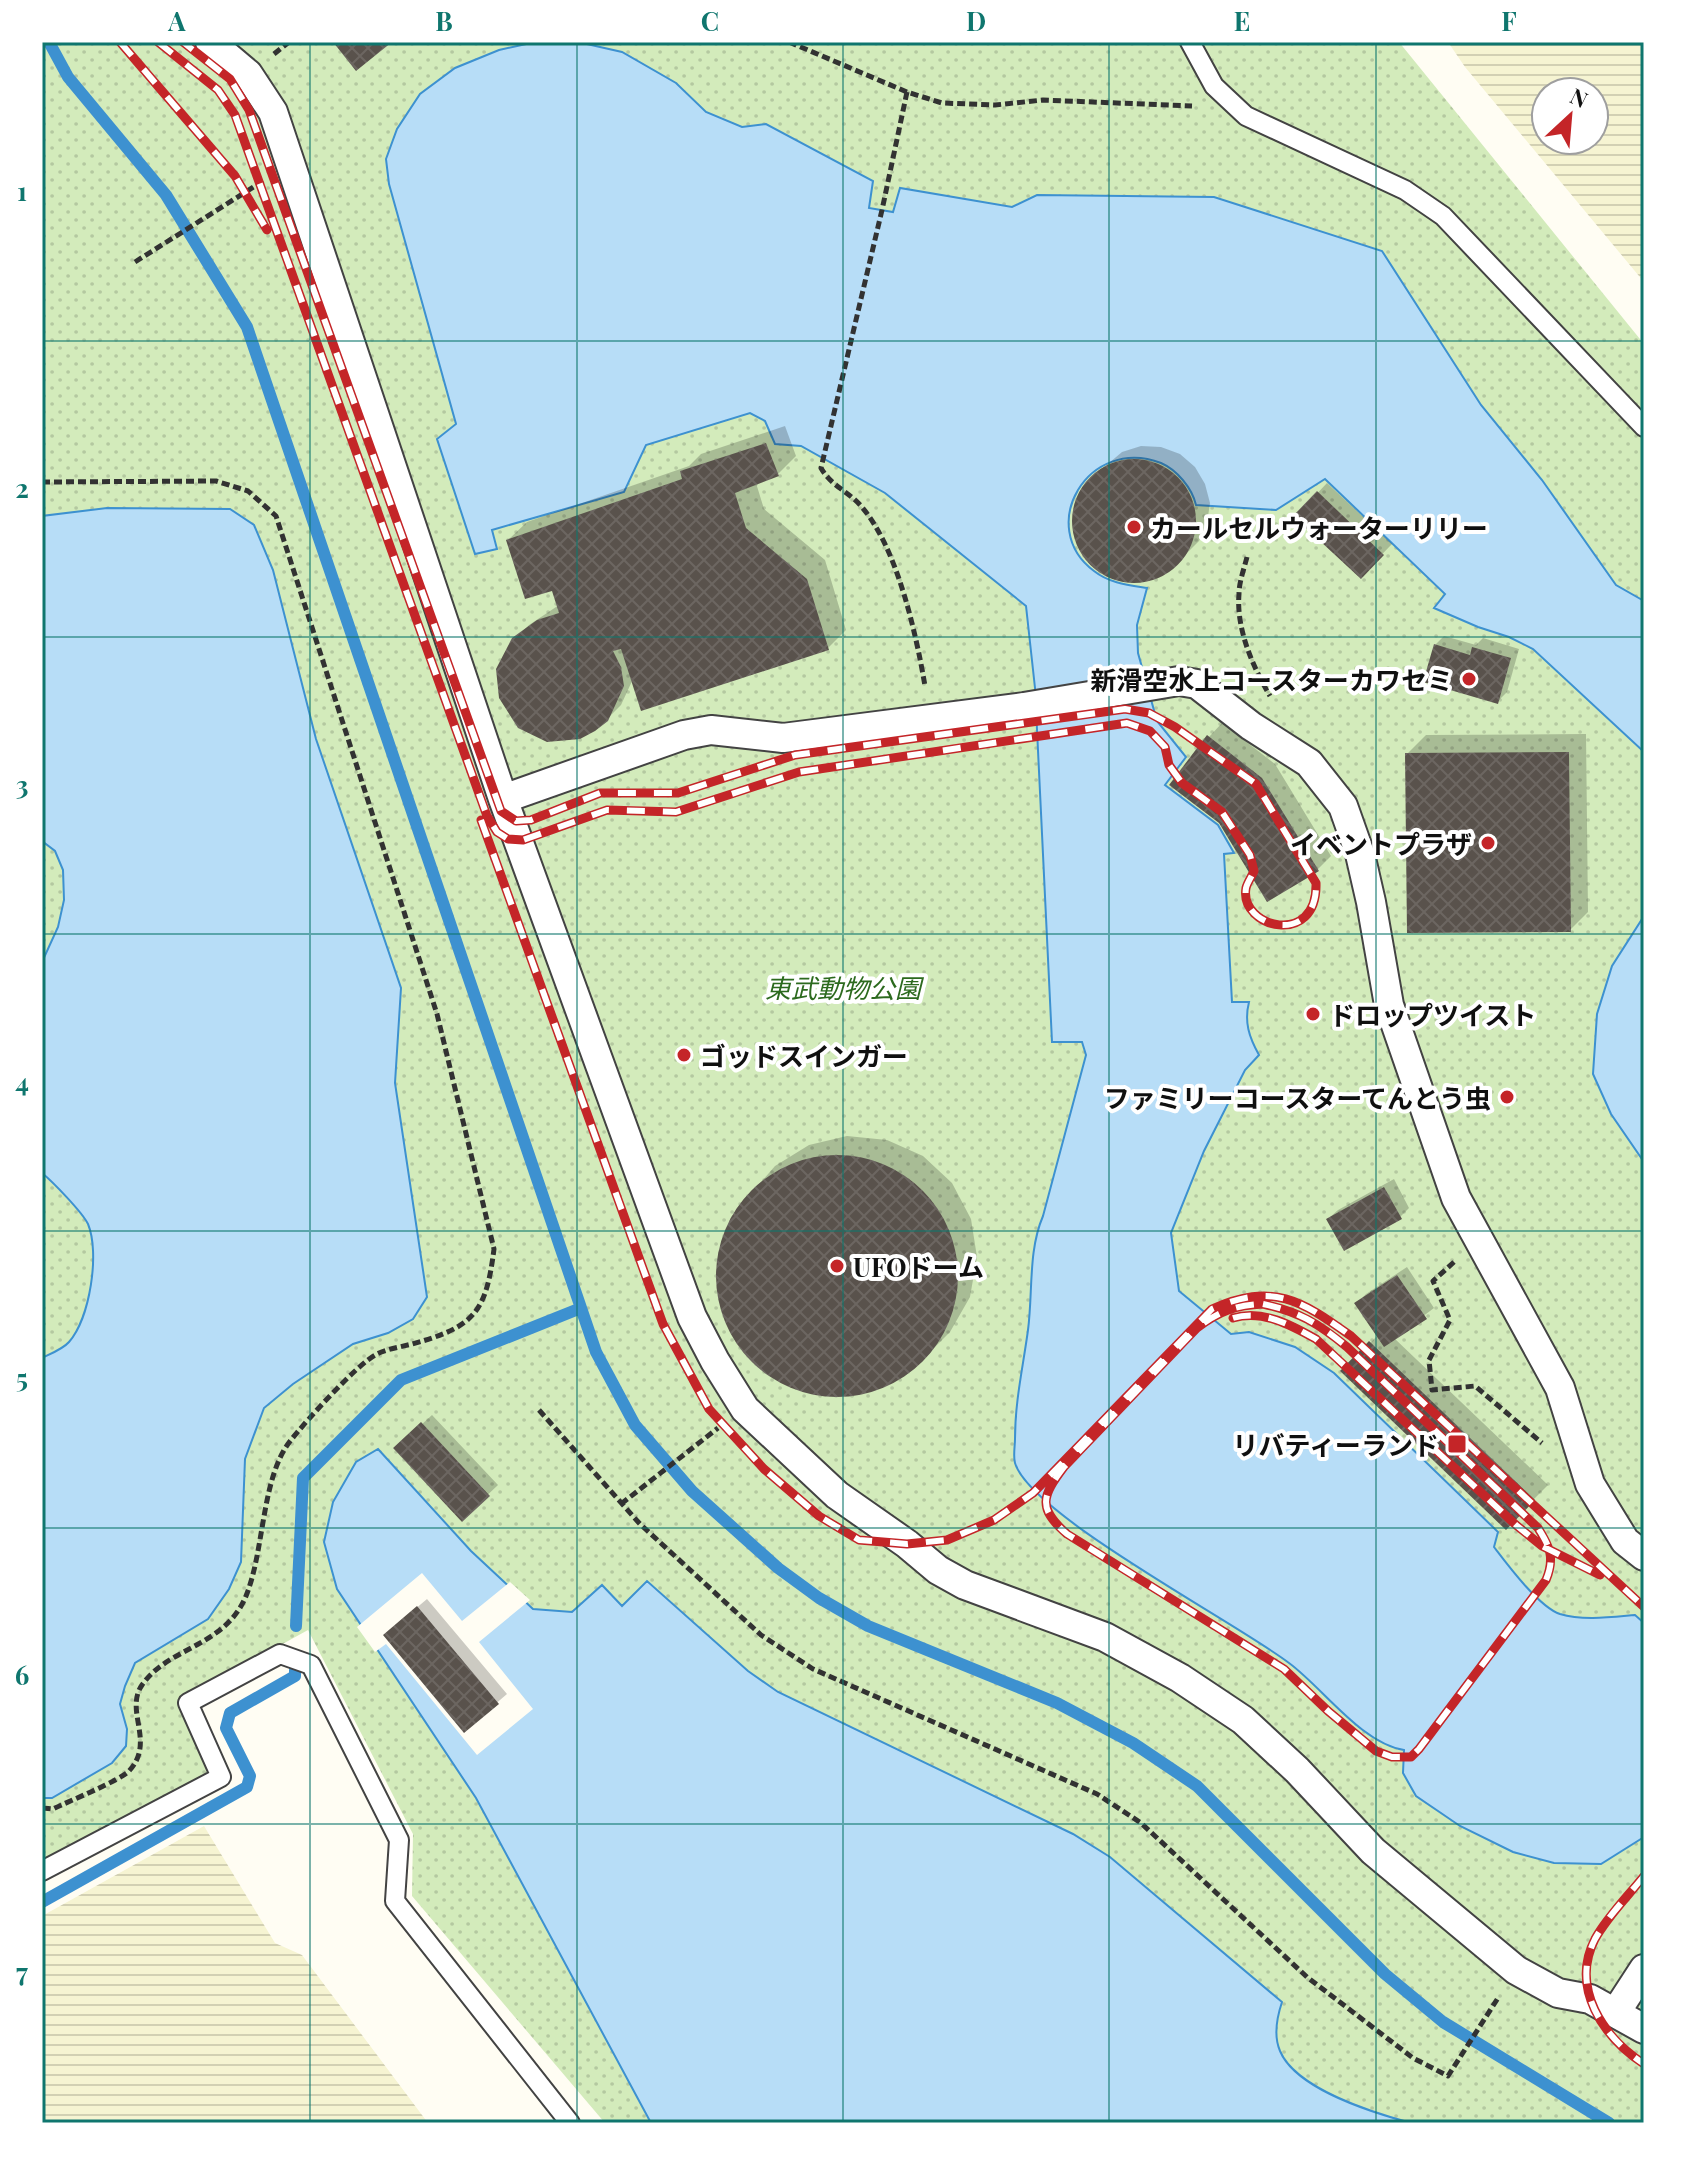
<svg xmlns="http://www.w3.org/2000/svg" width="1686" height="2165" viewBox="0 0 1686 2165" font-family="'Playfair Display','Noto Sans JP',serif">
	<defs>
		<pattern id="farmland-rules" width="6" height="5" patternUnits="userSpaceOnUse" patternTransform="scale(2)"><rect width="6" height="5" fill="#f6f4d2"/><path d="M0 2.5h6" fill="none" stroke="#d2d0b3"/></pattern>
		<pattern id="park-dots" width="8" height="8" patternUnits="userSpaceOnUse" patternTransform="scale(2)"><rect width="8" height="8" fill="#d3ebbb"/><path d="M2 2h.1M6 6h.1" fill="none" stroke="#b4c8a0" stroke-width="1.8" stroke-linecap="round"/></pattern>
		<pattern id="building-cross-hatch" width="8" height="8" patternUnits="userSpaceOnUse" patternTransform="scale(2)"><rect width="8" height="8" fill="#59524c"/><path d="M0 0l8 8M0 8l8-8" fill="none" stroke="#6c6661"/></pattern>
	</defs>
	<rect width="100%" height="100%" fill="#fffdf3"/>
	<!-- farmland -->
	<path fill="url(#farmland-rules)" fill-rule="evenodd" d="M1448 42H1644V282L1465 67ZM1546 92H1594V140H1546Z
		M204 1826 275 1943 302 1955 428 2123H42V1916Z"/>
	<!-- park -->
	<path fill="url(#park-dots)" d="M42 42H1399L1644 344V2123H605L412 1896 413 1834 308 1630 181 1700 212 1771 42 1863Z"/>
	<!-- water -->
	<path fill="#b7ddf7" stroke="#3d91d0" stroke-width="2" d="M578 42 622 52 676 83 706 112 742 127 766 124 873 181 869 208 893 212 900 188 1012 207 1037 195 1214 197 1382 251 1481 405 1542 480 1616 585 1644 601V752L1533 649 1509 637 1478 627 1434 608 1445 594 1325 479 1276 510 1196 505C1192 488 1177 470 1161 463 1088 435 1035 527 1094 571 1109 583 1128 585 1147 588L1137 625 1138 653 1157 721 1186 757 1165 785 1218 825 1234 853 1224 854 1232 1002H1249C1244 1022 1249 1037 1259 1055L1245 1070 1204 1151 1171 1233 1179 1291 1231 1334 1249 1332 1295 1347 1334 1373 1498 1532 1494 1547C1507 1564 1539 1607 1560 1614 1583 1621 1612 1617 1635 1615L1644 1623V1837L1601 1864 1554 1863 1513 1852 1460 1826 1416 1796 1403 1773 1404 1750C1361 1743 1323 1688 1289 1663 1237 1623 1030 1515 1015 1463 1013 1456 1015 1446 1015 1439 1015 1401 1023 1367 1028 1330 1033 1292 1028 1251 1043 1216L1086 1055 1082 1042H1052L1035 688 1026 606 885 493 801 446 775 444 765 421 750 413 646 445 624 492 492 530 497 549 475 554 437 439 456 424 389 184 386 159 397 129 420 94 455 68 499 50 531 43Z
		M107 508 230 509 254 525 273 570 316 739 401 988 395 1083 427 1297 413 1319 388 1333 353 1344 293 1384 264 1408 245 1459 241 1562 229 1589 208 1619 135 1663 125 1686 120 1704 127 1729 126 1746 112 1763 52 1798H42V1358C50 1354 63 1349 69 1342 90 1318 100 1253 88 1224 82 1212 53 1182 42 1173V962L58 927 64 900 63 870 55 851 42 841V516Z
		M1644 916V1162L1611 1114 1593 1074 1597 1014 1612 966Z
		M378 1449 471 1551 533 1609 572 1612 602 1585 622 1606 647 1581 748 1671 778 1692 1073 1834 1110 1857 1282 2002C1277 2017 1273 2035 1280 2051 1296 2089 1374 2113 1411 2123H651L476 1798 337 1589 324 1542 333 1502 356 1462Z"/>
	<!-- pier -->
	<path fill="#fffdf3" d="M422 1573 462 1621 510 1582 530 1600 479 1642 533 1709 477 1755 386 1644 375 1652 357 1627Z"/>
	<!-- shadow -->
	<path fill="#0003" d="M785 426 796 456 778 474 756 483 764 509 825 560 846 630 828 648 633 679 621 705 606 720 514 640 529 625 559 605 553 588 508 540 527 522 689 466 701 454Z
		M1141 446 1161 447 1180 454 1195 467 1205 484 1210 503 1207 523 1199 541 1170 570 1152 579 1132 582 1113 578 1096 568 1082 553 1074 535 1073 515 1079 495 1090 479 1122 452Z
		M1327 483 1392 544 1361 576 1296 516Z
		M1444 636 1476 645 1483 638 1519 649 1507 692 1498 701 1435 645Z
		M1222 723 1275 764 1331 856 1317 870 1209 737Z
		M1586 734 1588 912 1570 930 1407 754 1426 735Z
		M847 1136 887 1140 923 1156 952 1183 971 1219 977 1257 970 1297 950 1332 931 1351 901 1378 865 1393 825 1395 787 1385 754 1362 730 1331 718 1294V1254L731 1217 775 1166 809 1145Z
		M1394 1179 1409 1208 1400 1217 1328 1219 1338 1210Z
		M1407 1267 1434 1308 1394 1338 1548 1485 1506 1527 1343 1371 1378 1335 1357 1303 1366 1294Z
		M432 1415 498 1485 462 1519 396 1448Z
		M427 1599 507 1694 465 1730 395 1626Z"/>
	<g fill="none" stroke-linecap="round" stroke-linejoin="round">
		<!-- stream -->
		<path stroke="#3d91d0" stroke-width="12" d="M49 42 68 77 166 195 247 327 581 1308 596 1352 635 1425 692 1491 778 1568 819 1598 868 1626 1057 1703 1133 1743 1197 1786 1385 1974 1443 2022 1609 2123
			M296 1626 303 1478 401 1380 581 1308
			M42 1902 247 1787 250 1776 226 1728 230 1713 295 1676V1670"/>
	</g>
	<!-- building -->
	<path fill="url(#building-cross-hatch)" d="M333 42H392L356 71Z
		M766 443 779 476 735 493 746 528 807 579 829 650 641 711 621 649 613 651 621 667 624 686 608 721 595 731 580 739 547 742 518 728 499 698 496 669 512 638 537 620 559 613 552 591 525 599 506 540 682 479 680 471Z
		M1072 521a62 62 0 1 1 124 0a62 62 0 1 1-124 0Z
		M1317 491 1384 555 1361 579 1293 516Z
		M1434 644 1470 655 1472 647 1511 658 1498 704 1423 682Z
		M1207 735 1262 778 1319 871 1267 902 1219 823 1169 785Z
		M1569 752 1571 932 1407 933 1405 753Z
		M716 1276a121 121 0 1 1 242 0a121 121 0 1 1-242 0Z
		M1384 1187 1402 1219 1344 1251 1326 1219Z
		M1397 1275 1427 1319 1384 1347 1354 1303Z
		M1369 1341 1535 1500 1506 1530 1340 1371Z
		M421 1422 490 1496 462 1522 393 1448Z
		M417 1606 499 1704 464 1733 383 1635Z"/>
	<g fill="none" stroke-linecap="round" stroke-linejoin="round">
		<!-- service casing -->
		<g stroke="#434343" stroke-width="22">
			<path id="service" d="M1190 42 1214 86 1246 116 1405 190 1443 216 1644 427
				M42 1871 221 1777 188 1703 280 1654 311 1665 399 1840 395 1901 570 2123"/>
		</g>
		<!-- pedestrian casing -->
		<g stroke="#434343" stroke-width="32">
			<path id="pedestrian" d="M210 42 248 74 273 112 503 799 692 1317 715 1361 745 1409 837 1495 907 1544 938 1570 965 1585 1105 1637 1180 1678 1243 1720 1297 1770 1373 1851 1516 1970 1558 1993 1590 1999 1644 2029
				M503 799 684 735 711 730 783 738 1024 707 1179 681 1197 684 1251 726 1309 763 1343 806 1360 854 1371 902 1389 1005 1456 1198 1560 1388 1590 1484 1625 1541 1644 1556
				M1616 2012 1644 1969"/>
		</g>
		<!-- path -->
		<path stroke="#323232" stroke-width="5" stroke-dasharray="8 4" stroke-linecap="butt" d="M789 42 907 92 942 103 995 105 1043 100 1192 106
			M274 54 289 42
			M907 92 882 210 821 468C831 486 848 491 861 506 897 547 916 633 925 686
			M135 262 263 181
			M42 482 216 481 248 491 276 516 437 1014 494 1249C486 1313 474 1327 412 1344 400 1347 387 1349 377 1354 357 1364 306 1421 291 1440 261 1477 265 1549 246 1596 225 1647 168 1647 142 1685 124 1711 156 1742 129 1771 121 1780 67 1802 53 1809L42 1808
			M1247 557C1244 569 1239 582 1239 594 1236 629 1253 667 1270 696
			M1454 1262 1433 1281 1450 1320 1429 1360 1432 1390 1475 1386 1542 1443
			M539 1410 640 1524 761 1635 813 1669 1097 1794 1141 1823 1307 1977 1413 2058 1448 2076 1498 1998
			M621 1504 718 1428"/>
		<!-- service -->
		<use href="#service" stroke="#fff" stroke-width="18"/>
		<!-- pedestrian -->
		<use href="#pedestrian" stroke="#fff" stroke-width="28"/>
		<!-- rail casing -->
		<g stroke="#c42528" stroke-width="9">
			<path id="rail" d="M120 42 235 176 267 230
				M158 42 218 90 235 115 487 816 497 832 508 839 523 840 607 810 676 812 799 772 1127 723 1150 731 1165 747 1169 765 1182 783 1222 812 1250 855 1254 871C1252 876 1247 883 1246 888 1239 928 1318 948 1316 883L1256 784 1175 727 1149 713 1125 709 795 755 678 793H600L531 820 516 821 501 811 249 110 230 79 183 42
				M481 820 663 1324 709 1409 764 1469 819 1516 859 1540 907 1544 947 1540 994 1520 1033 1493 1212 1309C1273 1282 1301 1300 1351 1336L1644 1607
				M1263 1304C1300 1312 1319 1324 1347 1347L1538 1528C1550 1547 1555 1558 1546 1580L1419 1749 1411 1757H1392L1376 1751 1328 1711 1284 1669 1067 1534C1037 1508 1042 1496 1064 1467L1197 1328C1219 1311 1236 1305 1263 1304Z
				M1233 1318C1262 1309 1291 1325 1316 1339L1516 1525 1542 1546 1600 1575
				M1644 1876C1628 1896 1607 1917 1595 1939 1570 1988 1603 2037 1644 2064"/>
		</g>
		<!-- rail -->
		<use href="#rail" stroke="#fff" stroke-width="6" stroke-dasharray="18" stroke-linecap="butt"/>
	</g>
	<!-- grid -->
	<path fill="none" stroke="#0f766e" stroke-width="2" stroke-opacity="0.55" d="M310 42V2123M577 42V2123M843 42V2123M1109 42V2123M1376 42V2123M42 341H1644M42 637H1644M42 934H1644M42 1231H1644M42 1528H1644M42 1824H1644"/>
	<!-- markers -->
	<g fill="#c42528" stroke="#fff" stroke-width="3">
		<circle cx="1134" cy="527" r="8"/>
		<circle cx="1469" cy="679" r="8"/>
		<circle cx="1488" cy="843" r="8"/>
		<circle cx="1313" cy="1014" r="8"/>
		<circle cx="684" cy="1055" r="8"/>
		<circle cx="1507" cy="1097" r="8"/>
		<circle cx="837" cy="1266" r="8"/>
		<rect x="1447" y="1434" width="20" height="20" rx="4"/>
	</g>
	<g text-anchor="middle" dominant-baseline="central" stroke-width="8" stroke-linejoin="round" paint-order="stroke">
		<!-- poi labels -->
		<g font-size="26" font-weight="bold" fill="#101010" stroke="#fff" text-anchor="start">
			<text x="1150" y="527">カールセルウォーターリリー</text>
			<text x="1453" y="679" text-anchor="end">新滑空水上コースターカワセミ</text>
			<text x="1472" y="843" text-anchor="end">イベントプラザ</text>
			<text x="1329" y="1014">ドロップツイスト</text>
			<text x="700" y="1055">ゴッドスインガー</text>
			<text x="1491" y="1097" text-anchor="end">ファミリーコースターてんとう虫</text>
			<text x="853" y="1266">UFOドーム</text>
			<text x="1439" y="1444" text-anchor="end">リバティーランド</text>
		</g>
		<!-- park labels -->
		<g font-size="26" font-style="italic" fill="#2c6a1e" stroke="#fff">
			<text x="843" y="987">東武動物公園</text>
		</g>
	</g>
	<!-- border -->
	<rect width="1686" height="2165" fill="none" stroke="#ffffff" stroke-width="88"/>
	<!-- north arrow -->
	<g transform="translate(1570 116) rotate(26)"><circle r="38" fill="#ffffff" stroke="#9f9f9f" stroke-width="2"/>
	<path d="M0-6L14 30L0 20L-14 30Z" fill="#c42528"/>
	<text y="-12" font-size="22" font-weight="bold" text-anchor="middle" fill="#101010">N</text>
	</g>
	<rect x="44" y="44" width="1598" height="2077" fill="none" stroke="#0f766e" stroke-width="3"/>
	<g font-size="26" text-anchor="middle" font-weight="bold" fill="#0f766e">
		<text x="177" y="31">A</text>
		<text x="444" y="31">B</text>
		<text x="710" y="31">C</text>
		<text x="976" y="31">D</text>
		<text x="1242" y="31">E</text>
		<text x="1509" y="31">F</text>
		<text x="22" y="201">1</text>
		<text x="22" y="498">2</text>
		<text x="22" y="795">3</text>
		<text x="22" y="1092">4</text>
		<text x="22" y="1388">5</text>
		<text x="22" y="1685">6</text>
		<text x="22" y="1982">7</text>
	</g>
</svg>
